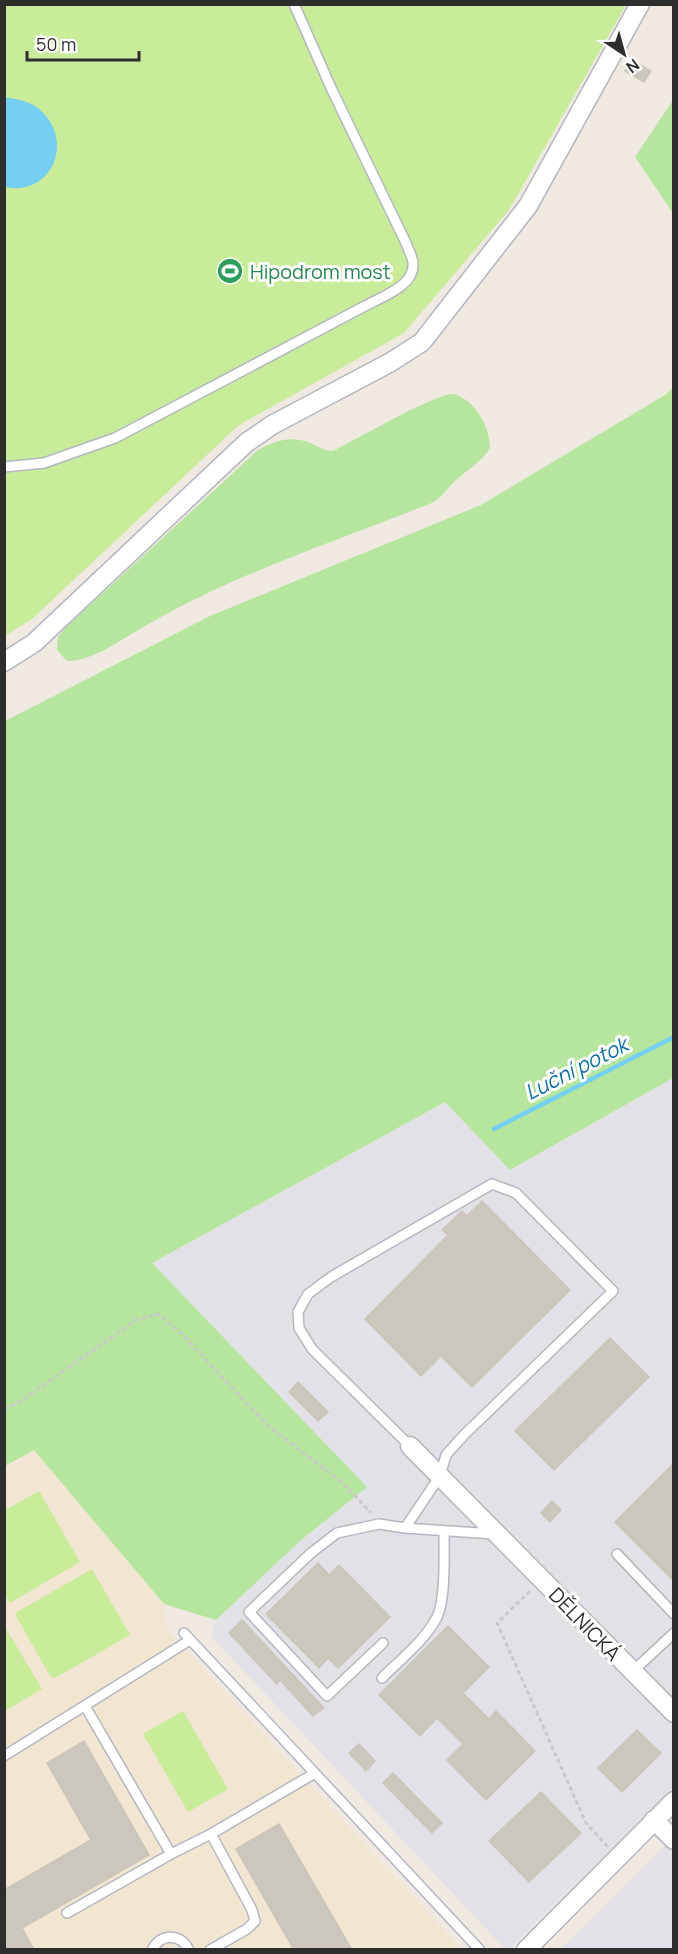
<svg xmlns="http://www.w3.org/2000/svg" width="678" height="1954" viewBox="0 0 678 1954" font-family="Manrope,sans-serif">
	<rect width="100%" height="100%" fill="#efe9e1"/>
	<!-- industrial -->
	<path fill="#e3e1e8" d="M673 1078V1787L509 1949H505L211 1636 216 1620 300 1541 367 1487 152 1263 445 1102 511 1170Z
		M673 1838V1949H561Z"/>
	<!-- education -->
	<path fill="#f0e6d1" d="M34 1450 164 1604 167 1630 461 1949 5 1950V1466Z"/>
	<!-- green -->
	<path fill="#b6e59e" d="M673 100V213L635 157Z
		M673 388V1078L510 1170 445 1102 152 1263 367 1487 300 1541 216 1620 164 1604 34 1450 5 1466V721L210 616 481 505 665 395Z
		M454 394C475 400 490 427 490 448 482 462 466 470 455 481 447 488 443 496 434 502 337 541 236 573 145 626 123 638 92 662 67 661L57 650 58 637 65 628 258 450C274 441 292 435 310 443 318 446 324 451 333 451L412 409 445 395Z"/>
	<!-- pitch -->
	<path fill="#c9ec9a" d="M4 5H626L509 210 404 333 239 425 32 619 5 636Z
		M39 1491 80 1562 10 1603 6 1597H5V1510Z
		M92 1569 130 1635 55 1678 50 1676 16 1616 17 1612Z
		M4 1625 42 1689 5 1711H4Z
		M183 1711 228 1789 188 1812 143 1734Z"/>
	<!-- water -->
	<path fill="#75cff0" d="M4 97C15 99 31 101 39 109 76 140 52 197 5 187Z"/>
	<g fill="none" stroke-linecap="round" stroke-linejoin="round">
		<!-- stream -->
		<path stroke="#75cff0" stroke-width="4.5" d="M494 1129 674 1037"/>
	</g>
	<!-- building -->
	<path fill="#cbc7bf" stroke="#cbc5ba" stroke-width="1.5" d="M631 60 651 71 644 82 625 71Z
		M482 1201 570 1290 472 1387 441 1356 421 1376 365 1319 448 1235 442 1230 462 1211 467 1216Z
		M610 1338 649 1377 554 1470 515 1431Z
		M298 1382 328 1412 318 1421 289 1392Z
		M674 1463V1581L615 1522Z
		M552 1501 561 1510 550 1522 541 1513Z
		M318 1563 329 1575 339 1565 390 1617 338 1668 328 1658 319 1668 266 1614Z
		M242 1620 324 1708 313 1716 280 1680 277 1684 229 1633Z
		M448 1626 489 1667 463 1693 489 1719 496 1711 535 1751 486 1800 447 1760 463 1744 437 1718 420 1736 379 1695Z
		M637 1730 661 1753 622 1792 598 1768Z
		M84 1741 149 1855 22 1928 34 1950H4V1890L91 1840 47 1763Z
		M359 1744 375 1761 366 1771 349 1753Z
		M393 1773 442 1823 432 1833 383 1783Z
		M541 1792 581 1833 529 1882 489 1841Z
		M279 1824 352 1950H294L236 1849Z"/>
	<g fill="none" stroke-linecap="round" stroke-linejoin="round">
		<!-- lane casing -->
		<g stroke="#b4b7c1" stroke-width="12">
			<path id="lane" d="M4 467 44 463 115 438 365 306C381 297 416 286 413 262 412 256 408 249 406 243L332 90 294 4
				M405 1528 440 1476 446 1455 464 1435 613 1291 516 1193 492 1184 331 1277 308 1294 298 1312 299 1328 312 1349 410 1446
				M617 1554 674 1614
				M184 1633 480 1950
				M383 1643 327 1696 249 1612 311 1553 337 1533 379 1524 405 1528 494 1534
				M632 1672 674 1633
				M382 1678C400 1660 424 1641 436 1619 446 1602 444 1552 444 1531
				M85 1706 171 1854
				M4 1756 190 1640
				M67 1913 171 1854 211 1834 315 1773
				M152 1950C161 1933 180 1933 189 1950
				M210 1950 247 1929 255 1921 252 1910 211 1834"/>
		</g>
		<!-- street casing -->
		<g stroke="#b4b7c1" stroke-width="21">
			<path id="street" d="M4 662 34 643 246 443 272 425 391 362 422 342 528 206 640 4
				M410 1446 674 1713
				M654 1820 674 1840
				M526 1950 674 1801"/>
		</g>
		<!-- path -->
		<path stroke="#c9c9c9" stroke-width="3" stroke-dasharray="4.5 3" stroke-linecap="butt" d="M4 1409 21 1401 136 1320 159 1314 184 1336 267 1425 344 1484 371 1513
			M530 1591 497 1623 586 1823 608 1847"/>
		<!-- lane -->
		<use href="#lane" stroke="#fff" stroke-width="9"/>
		<!-- street -->
		<use href="#street" stroke="#fff" stroke-width="18"/>
	</g>
	<!-- icons -->
	<defs>
		<g id="stadium-disc" transform="scale(1.35)"><circle r="9.5" fill="#2e9e5b" stroke="#fff"/><path d="M0-5a6.5 5 0 1 0 0 10a6.5 5 0 1 0 0-10ZM-3.5-1.8h7v3.6h-7Z" fill="#fff"/></g>
	</defs>
	<g fill-rule="evenodd">
		<use href="#stadium-disc" x="230" y="271"/>
	</g>
	<g text-anchor="middle" dominant-baseline="central" stroke-width="6" stroke-linejoin="round" paint-order="stroke">
		<!-- leisure labels -->
		<g font-size="20" fill="#27864d" stroke="#fff" text-anchor="start">
			<text x="250" y="271">Hipodrom most</text>
		</g>
		<!-- street labels -->
		<g font-size="20" fill="#2e2e2e" stroke="#fff">
			<text transform="translate(585 1624) rotate(46)">DĚLNICKÁ</text>
		</g>
		<!-- water labels -->
		<g font-size="21" font-style="italic" fill="#0d6fa3" stroke="#fff">
			<text transform="translate(576 1068) rotate(-27)">Luční potok</text>
		</g>
	</g>
	<!-- border -->
	<rect width="678" height="1954" fill="none" stroke="#2e2e2e" stroke-width="12"/>
	<!-- north arrow -->
	<g transform="translate(624 54) rotate(144)" stroke="#ffffff" stroke-width="4.5" paint-order="stroke">
	<path d="M0-4.5L10 22L0 15L-10 22Z" fill="#2e2e2e"/>
	<text y="-9" font-size="16" font-weight="bold" text-anchor="middle" fill="#2e2e2e">N</text>
	</g>
	<!-- scale -->
	<path d="M27 51v9h112v-9" fill="none" stroke="#2e2e2e" stroke-width="3"/>
	<text x="36" y="51" font-size="18" fill="#2e2e2e" stroke="#ffffff" stroke-width="4.5" paint-order="stroke">50 m</text>
</svg>
